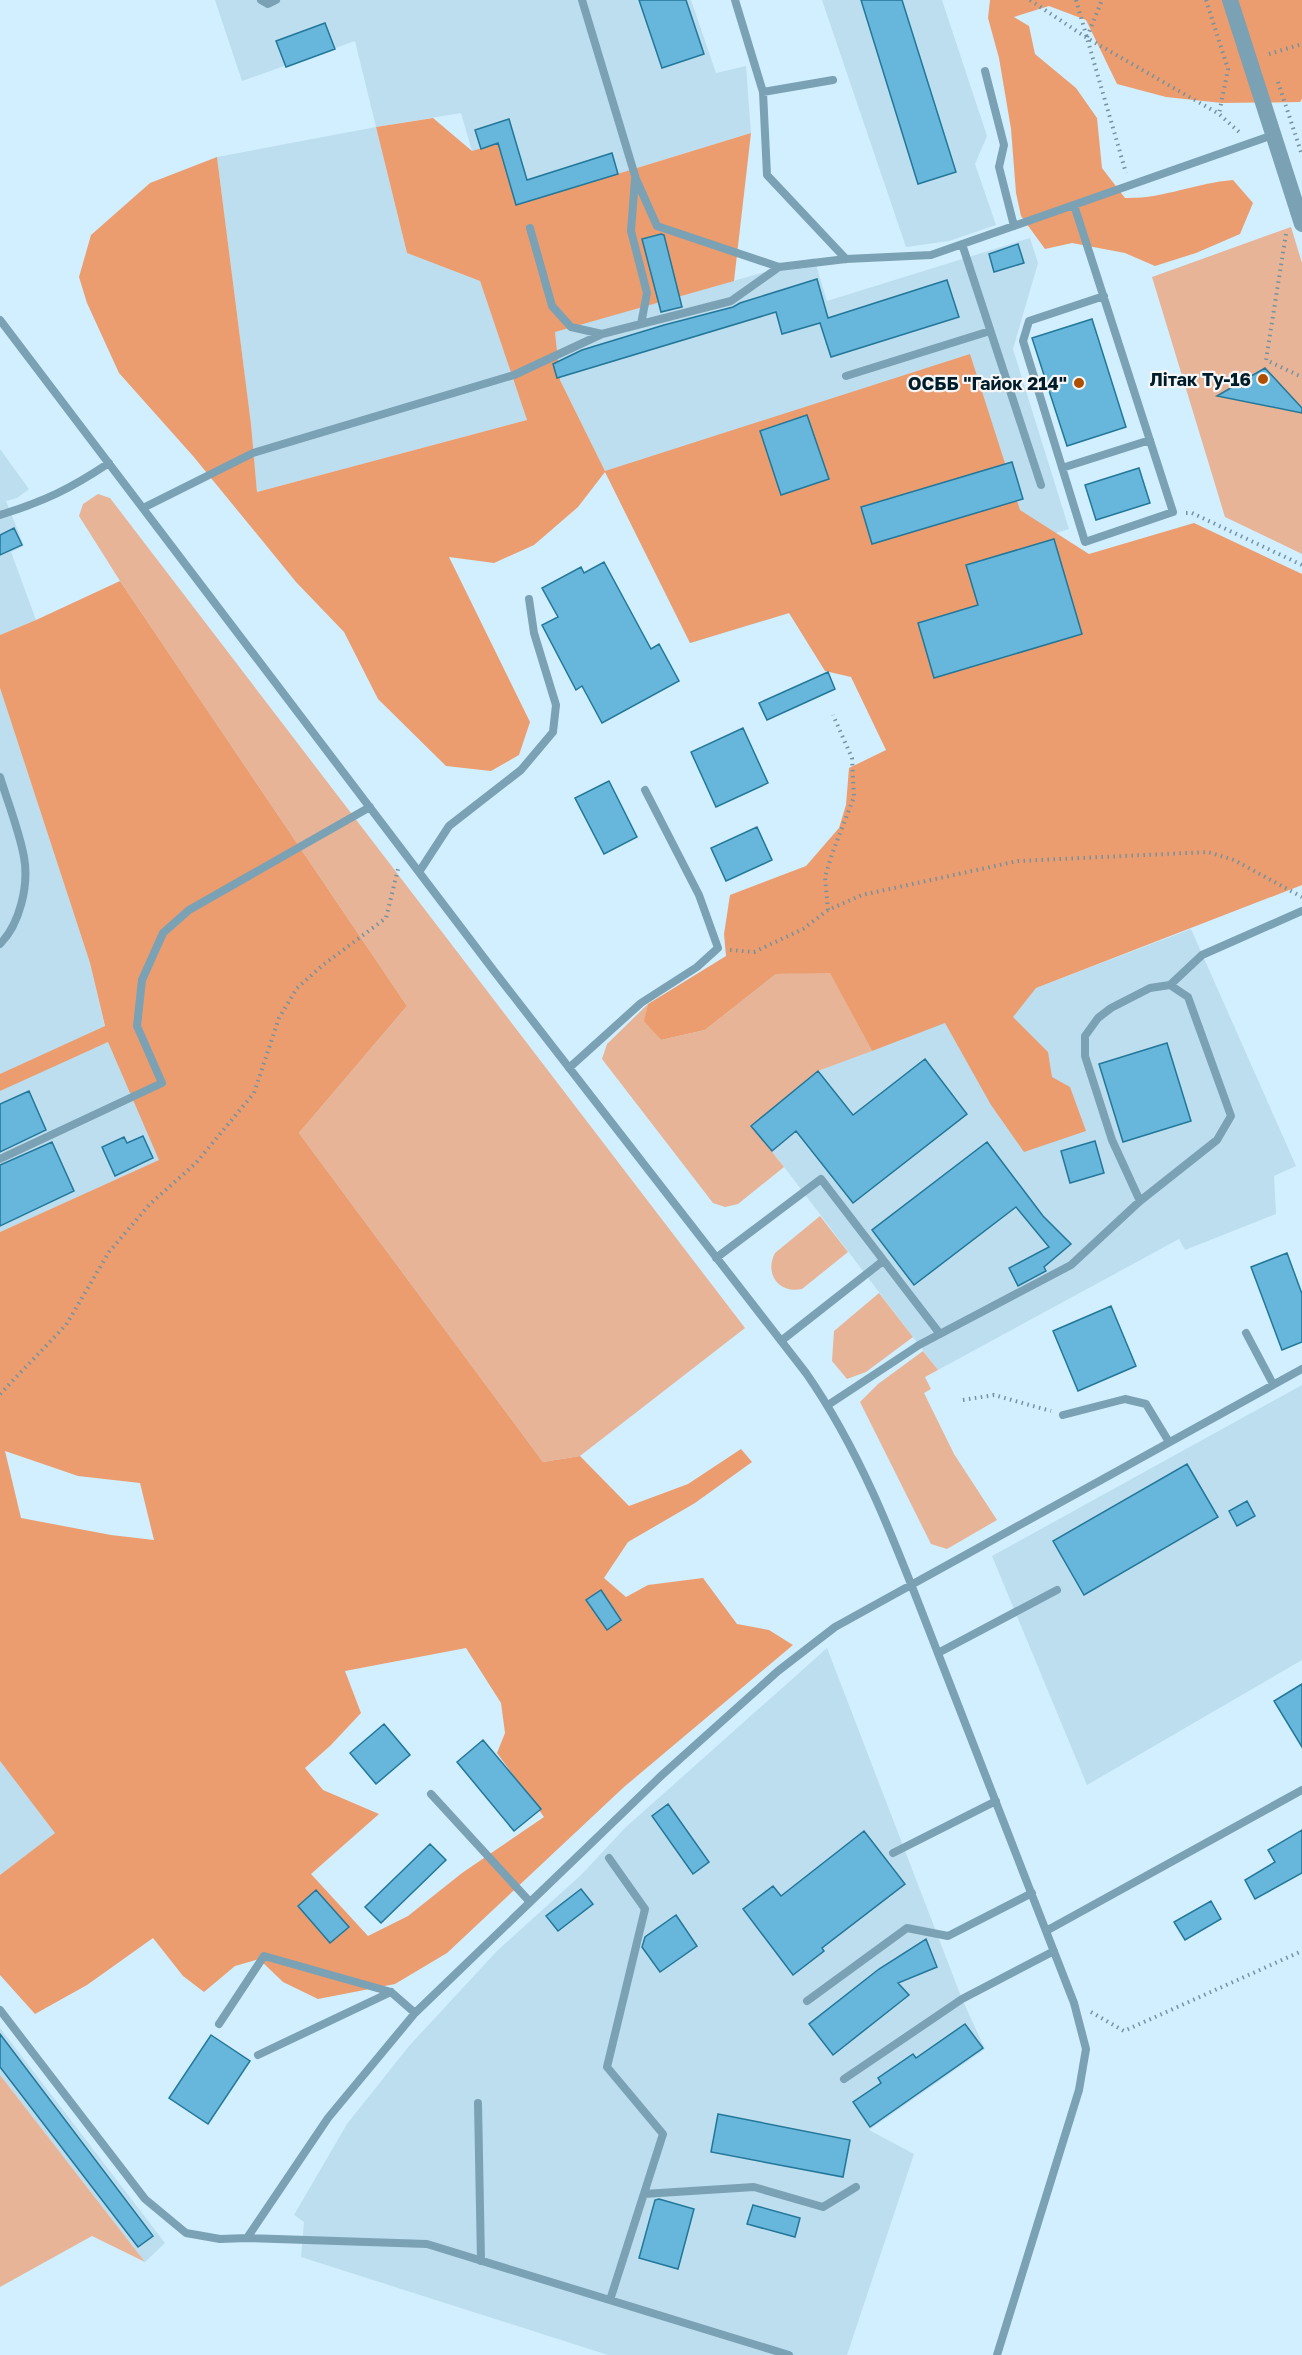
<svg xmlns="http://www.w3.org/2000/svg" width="1302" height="2355" viewBox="0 0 1302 2355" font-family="'Golos Text',sans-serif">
	<rect width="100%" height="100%" fill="#d1effe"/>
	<!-- built -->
	<path fill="#bddeef" d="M215 0H691L716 73 746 66 751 133 516 205 498 144 472 151 461 113 376 127 407 253 480 281 527 420 257 492 251 424 217 157 376 127 355 41 242 81Z
		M822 0H942L987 136 975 164 996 225 949 241 906 247Z
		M1030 238 1038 263 1013 349 1069 529 690 643 560 380 546 334 814 258 827 301Z
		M0 449 29 489 17 498 6 501 24 546 11 552 36 620 0 635Z
		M0 688 90 963 108 1041 160 1160 0 1232Z
		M1191 929 1296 1166 1274 1176 1276 1214 1185 1250 1179 1239 938 1370 772 1151 818 1071Z
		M1302 1385V1660L1087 1785 992 1556Z
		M827 1648 962 1999 985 2049 869 2130 914 2154 847 2355H608L301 2257 304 2222 294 2215 347 2124 409 2046 497 1951 581 1875 626 1827Z
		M0 1761 56 1833 0 1875Z
		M0 2028 165 2243 145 2262 0 2075Z"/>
	<!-- green -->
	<path fill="#e8b497" d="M1291 227 1302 263V554L1225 517 1152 277Z
		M98 494 110 498 745 1328 580 1456 543 1462 299 1133 407 1006 120 581 79 516 83 504Z
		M830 972 872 1051 818 1071 752 1126 784 1167 738 1204 725 1207 713 1203 602 1059 607 1044 648 1004 645 1021 661 1040 705 1030 776 974Z
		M820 1216 848 1252 802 1289C779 1294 764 1274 775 1253Z
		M879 1293 913 1337 866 1372 847 1379 832 1361 834 1331Z
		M923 1351 938 1370 925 1377 931 1389 924 1393 954 1454 997 1520 947 1549 931 1544 860 1402 878 1384Z
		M0 2075 145 2262 92 2236 0 2287Z"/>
	<!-- forest -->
	<path fill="#eb9d70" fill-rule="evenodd" d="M990 0H1302V99L1300 102 1222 103 1166 97 1117 84 1086 20 1049 6 1014 17 1029 26 1035 54 1076 88 1097 118 1102 168 1125 198C1162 199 1196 183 1233 180L1253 203 1240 234 1196 253 1155 266 1125 253 1072 243 1045 249 1021 216 1016 193 1011 129 999 58 988 18Z
		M433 118 472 151 498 143 516 205 751 133 734 281 555 332 560 380 605 471 970 354 1020 510 1089 554 1194 523 1302 574V885L1036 988 1013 1017 1048 1052 1052 1077 1070 1087 1086 1131 1024 1152 991 1105 945 1023 872 1051 830 973 776 974 705 1030 661 1040 644 1021 648 1004 726 956 724 934 730 895 806 866 839 828 846 805 849 768 886 750 851 677 825 671 789 613 690 643 605 472 578 507 534 545 494 563 449 557 530 722 519 755 491 771 446 766 378 699 344 632 296 582 193 456 119 373 87 303 79 277 91 235 150 183 217 157 251 424 257 492 527 420 480 281 407 253 376 127Z
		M120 581 407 1006 299 1133 543 1462 580 1456 629 1506 688 1484 741 1449 752 1462 695 1503 628 1542 604 1578 626 1597 648 1585 703 1578 737 1624 769 1630 793 1645 624 1787 447 1953 395 1984 318 1999 283 1982 259 1959 235 1966 204 1992 183 1976 153 1938 87 1985 35 2014 0 1975V1875L55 1833 0 1761V1232L159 1160 108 1042 0 1091V1074L105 1026 90 963 0 688V635L36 620ZM5 1451 78 1476 140 1483 154 1540 111 1535 21 1518ZM466 1648 501 1703 505 1733 497 1753 544 1817 462 1873 408 1916 368 1936 311 1874 379 1814 323 1790 305 1768 330 1746 361 1713 345 1671Z"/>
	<!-- building -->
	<path fill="#67b6db" stroke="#237799" stroke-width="1.5" d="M639 0H686L704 54 662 68Z
		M861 0H902L956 172 918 184Z
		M325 23 335 49 286 67 276 41Z
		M509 119 527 180 612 153 618 174 516 205 498 143 481 149 475 130Z
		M661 234 664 235 682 307 661 312 642 239Z
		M1018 244 1024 263 994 272 989 254Z
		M817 279 828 318 947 280 959 317 831 357 820 323 782 334 776 312 557 378 553 364 582 350 664 325 733 307 740 303Z
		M1092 319 1126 427 1067 446 1032 338Z
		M1265 368 1302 408V413L1217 396Z
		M807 415 829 479 781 495 760 431Z
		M1012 462 1023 499 872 544 861 507Z
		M1139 468 1150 503 1096 520 1085 485Z
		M14 528 22 545 0 555V535Z
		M1054 539 1082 634 934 678 918 623 978 605 966 565Z
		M604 562 651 649 659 644 679 681 602 723 582 686 576 690 542 625 558 617 542 588 581 567 584 573Z
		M828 672 835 689 767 720 759 703Z
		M743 728 768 783 716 807 691 752Z
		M609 781 637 837 604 854 575 798Z
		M757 827 772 860 726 881 711 848Z
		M1167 1043 1191 1121 1123 1142 1099 1064Z
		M925 1059 967 1114 853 1203 796 1131 772 1151 751 1126 818 1071 853 1115Z
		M29 1091 46 1130 0 1152V1104Z
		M143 1136 153 1158 115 1176 102 1147 124 1137 127 1143Z
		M1095 1141 1104 1173 1070 1183 1061 1151Z
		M52 1142 74 1191 0 1226V1165Z
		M987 1142 1043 1216 1071 1244 1044 1267 1046 1271 1018 1286 1009 1268 1049 1247 1016 1207 914 1285 872 1230Z
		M1287 1253 1302 1294V1342L1282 1350 1251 1267Z
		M1111 1306 1136 1366 1078 1391 1053 1331Z
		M1187 1464 1218 1517 1084 1595 1053 1541Z
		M1247 1501 1255 1516 1237 1526 1229 1511Z
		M601 1590 621 1620 607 1630 586 1600Z
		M1302 1684V1747L1274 1701Z
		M384 1724 410 1755 376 1784 350 1753Z
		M483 1740 541 1809 514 1831 457 1762Z
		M668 1804 709 1862 693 1874 652 1816Z
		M1302 1830V1873L1255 1899 1245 1880 1275 1862 1268 1850Z
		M864 1831 905 1884 822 1948 824 1951 793 1975 743 1909 773 1886 781 1896Z
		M430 1844 446 1860 381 1923 365 1907Z
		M581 1889 593 1904 558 1931 546 1916Z
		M316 1890 349 1927 330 1943 298 1906Z
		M1211 1901 1221 1919 1185 1940 1174 1922Z
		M676 1915 697 1946 660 1972 642 1947 645 1937Z
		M926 1939 937 1967 898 1983 909 1995 833 2055 809 2024 879 1969Z
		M965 2024 983 2048 870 2127 853 2102 881 2083 878 2078 913 2054 916 2058Z
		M0 2034 153 2236 138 2247 0 2067Z
		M211 2035 250 2061 208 2124 169 2098Z
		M718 2114 850 2140 843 2177 711 2152Z
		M659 2199 694 2209 678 2269 639 2258 655 2200Z
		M753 2205 800 2218 795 2237 747 2224Z"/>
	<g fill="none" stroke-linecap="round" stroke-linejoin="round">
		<!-- path -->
		<path stroke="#7592a0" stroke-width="4" stroke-dasharray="1.5 4.5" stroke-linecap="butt" d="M1030 0 1087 38 1219 114 1239 132
			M1076 0 1126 173
			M1206 0 1228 69 1219 114
			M1087 37 1102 0
			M1269 54 1302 44
			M1278 82 1302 155
			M1286 234 1266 360 1302 377
			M1186 513H1192L1302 565
			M828 910 825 877 832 854 854 797 852 758 833 715
			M730 950 754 952 803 929 828 910 862 895 1018 861 1208 852 1234 860 1302 897
			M0 1394 66 1325 109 1252 149 1205 196 1163 254 1093 279 1018 297 988 323 965 386 918 398 869
			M963 1400 994 1395 1051 1411
			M1091 2012 1124 2031 1302 1951"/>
		<!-- lane -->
		<path stroke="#7ba1b4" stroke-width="8" d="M261 0 268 4 276 0
			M582 0 636 179 657 226 779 267 846 259 931 255 1273 135
			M735 0 763 92 767 175 846 259
			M985 71 1004 145 999 167 1014 226
			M763 92 833 80
			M635 179 631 231 647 293 641 324
			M1074 205 1173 512 1085 542 1023 341 1029 321 1104 296
			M530 228 552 306 571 327 602 334 731 301 779 267
			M962 244 1041 485
			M0 320 494 971 806 1373C866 1459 901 1559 939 1656 984 1771 1029 1887 1074 2003L1086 2049 1079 2090 997 2355
			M846 376 990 331
			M1062 468 1150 440
			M143 508 253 453 514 375 602 334
			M0 515C45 501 70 489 109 463
			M0 777C8 803 19 830 24 857 29 885 20 924 0 944
			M419 872 449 826 521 770 553 732 556 705 534 633 529 599
			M1170 985 1188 997 1231 1116 1217 1140 1140 1201 1112 1140 1085 1056V1036L1098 1018 1111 1008 1150 988 1170 985 1202 955 1302 911
			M569 1068 641 1003 697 967 718 948 699 895 645 790
			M0 1159 162 1083 137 1026 142 980 163 933 189 910 370 807
			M716 1258 821 1179 940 1334
			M1246 1333 1273 1384
			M781 1341 883 1261
			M828 1405 919 1345 1071 1265 1140 1201
			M1063 1415 1125 1399 1146 1404 1169 1442
			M938 1653 1057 1590
			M431 1794 530 1902
			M893 1853 996 1801
			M609 1858 645 1909 607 2067 663 2134 610 2300
			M1046 1931 1302 1790
			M807 2001 907 1928 948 1936 1032 1893
			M0 2010 145 2199 186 2233 220 2239 247 2238 328 2118 415 2013 662 1775 778 1671 835 1627 1302 1369
			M219 2024 264 1956 391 1992 415 2013
			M258 2055 391 1992
			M844 2079 962 1999 1054 1951
			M478 2103 481 2261
			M644 2194 754 2187 823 2207 856 2187
			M247 2238 427 2244 789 2355"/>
		<!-- street -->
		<path stroke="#7ba1b4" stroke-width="16" d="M1230 0 1302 224"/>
	</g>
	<!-- markers -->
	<g fill="#af5000" stroke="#f6f6f6" stroke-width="2">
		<circle cx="1263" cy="379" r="6"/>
		<circle cx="1079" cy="383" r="6"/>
	</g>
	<g text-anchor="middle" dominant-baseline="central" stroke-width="4.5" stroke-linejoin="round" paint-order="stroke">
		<!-- poi labels -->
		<g font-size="18" font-weight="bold" fill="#001c2a" stroke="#f6f6f6" text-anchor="end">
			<text x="1251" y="379">Літак Ту-16</text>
			<text x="1067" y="383">ОСББ "Гайок 214"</text>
		</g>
	</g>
</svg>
